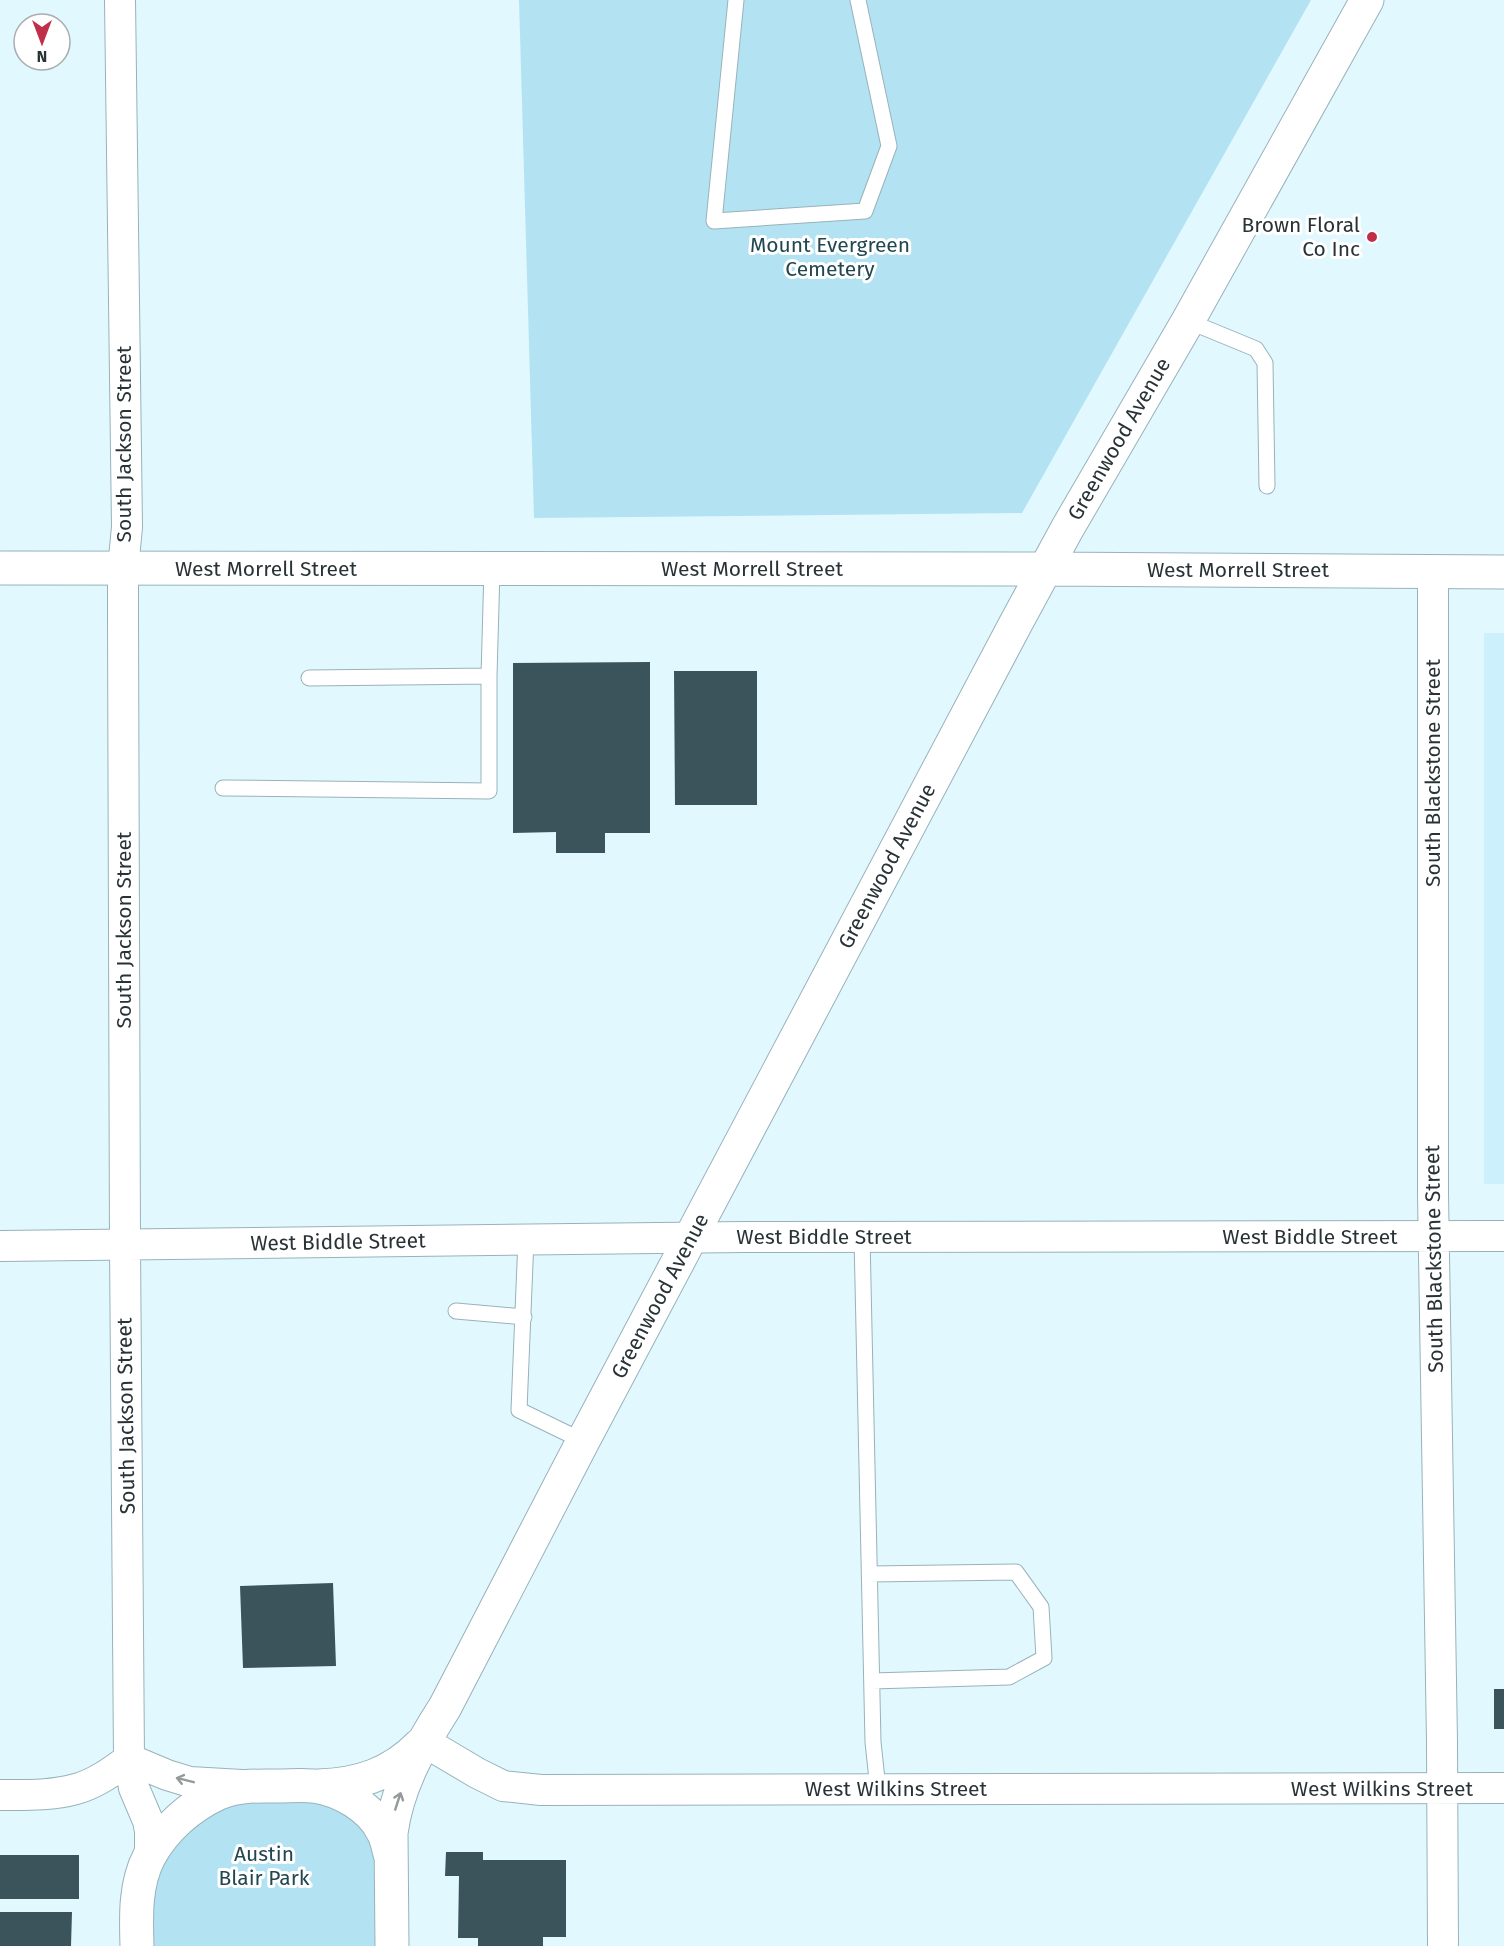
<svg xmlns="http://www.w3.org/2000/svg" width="1504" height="1946" viewBox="0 0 1504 1946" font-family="'Fira Sans',sans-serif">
	<rect width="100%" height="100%" fill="#e2f8ff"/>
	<!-- built -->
	<path fill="#ccf0fc" d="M1484 633H1504V1184H1484Z"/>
	<!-- green -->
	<path fill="#b3e3f2" d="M519 0H1311L1022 513 534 518Z
		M243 1785 373 1816 392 1946H137L143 1871Z"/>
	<!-- building -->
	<path fill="#3b535a" d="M650 662V833H605V853H556V832L513 833V663Z
		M674 671H757V805H675Z
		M333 1583 336 1666 243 1668 240 1586Z
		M1494 1689H1504V1729H1494Z
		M446 1852H483V1860H566V1937H543V1946H478V1938H458L459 1876H445Z
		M0 1855H79V1899H0Z
		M0 1912H72L71 1946H0Z"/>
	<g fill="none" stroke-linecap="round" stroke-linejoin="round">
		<!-- service casing -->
		<g stroke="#98b2ba" stroke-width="17">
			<path id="service" d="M736 0 714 221 865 211 889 146 858 0
				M1188 321 1256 349 1265 363 1267 486
				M489 676 492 569
				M223 788 489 791V676L309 678
				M862 1237 873 1742 878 1789
				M526 1239 519 1410 583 1441
				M456 1311 524 1317
				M870 1574 1016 1572 1041 1607 1044 1658 1009 1677 872 1681"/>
		</g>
		<!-- minor casing -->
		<g stroke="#98b2ba" stroke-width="32">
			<path id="minor" d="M120 0 127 527 123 569V618L125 1245 129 1759 134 1788 148 1821 150 1831V1856
				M1433 572V1194L1442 1742 1443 1946
				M0 1246 744 1237 1504 1236
				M423 1741 477 1773 503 1786 541 1790 1504 1788
				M129 1759 167 1775 190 1782 242 1785
				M0 1795C25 1795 51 1796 76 1789 95 1784 113 1771 129 1759"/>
		</g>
		<!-- tertiary casing -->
		<g stroke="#98b2ba" stroke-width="35">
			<path id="tertiary" d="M0 568 1046 569 1504 572
				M318 1786C358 1785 392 1774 420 1745
				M137 1946C136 1916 135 1884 149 1857 164 1829 190 1806 219 1793 238 1785 256 1786 277 1786 289 1786 302 1785 313 1786 341 1790 371 1807 383 1832 387 1839 388 1847 390 1854
				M392 1946 391 1833C397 1787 420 1746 445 1707L583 1441 1016 623 1067 529 1188 321 1367 0"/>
		</g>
		<!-- service -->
		<use href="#service" stroke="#fff" stroke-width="15"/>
		<!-- minor -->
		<use href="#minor" stroke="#fff" stroke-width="30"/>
		<!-- tertiary -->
		<use href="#tertiary" stroke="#fff" stroke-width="33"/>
	</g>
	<!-- one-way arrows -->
	<defs><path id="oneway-shaft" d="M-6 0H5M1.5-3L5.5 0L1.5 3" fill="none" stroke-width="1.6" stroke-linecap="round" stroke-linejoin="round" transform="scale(1.5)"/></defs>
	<g stroke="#94999a">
		<use href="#oneway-shaft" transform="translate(185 1780) rotate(-166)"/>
		<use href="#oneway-shaft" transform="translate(398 1801) rotate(-72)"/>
	</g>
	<!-- markers -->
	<circle fill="#c02f4a" stroke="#fff" stroke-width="2" cx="1372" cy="237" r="6"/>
	<g text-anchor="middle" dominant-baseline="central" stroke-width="6" stroke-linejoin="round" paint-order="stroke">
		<!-- poi labels -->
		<g font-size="21" fill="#293336" stroke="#fff" text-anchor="end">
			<text x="1360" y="225">Brown Floral<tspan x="1360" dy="24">Co Inc</tspan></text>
		</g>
		<!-- park labels -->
		<g font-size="21" fill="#224751" stroke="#fff">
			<text x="830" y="245">Mount Evergreen<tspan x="830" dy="24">Cemetery</tspan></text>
			<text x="264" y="1854">Austin<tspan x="264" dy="24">Blair Park</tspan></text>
		</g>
		<!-- street labels -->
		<g font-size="21" fill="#293336" stroke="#fff">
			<text transform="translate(1119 439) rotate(-60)">Greenwood Avenue</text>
			<text transform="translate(124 444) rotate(-90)">South Jackson Street</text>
			<text x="266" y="569">West Morrell Street</text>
			<text x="752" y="569">West Morrell Street</text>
			<text x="1238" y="570">West Morrell Street</text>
			<text transform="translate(1433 773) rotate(-90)">South Blackstone Street</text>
			<text transform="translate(887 866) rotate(-62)">Greenwood Avenue</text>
			<text transform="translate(124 930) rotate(-90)">South Jackson Street</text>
			<text x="824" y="1237">West Biddle Street</text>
			<text x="1310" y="1237">West Biddle Street</text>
			<text transform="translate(338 1242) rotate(-1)">West Biddle Street</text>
			<text transform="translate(1434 1259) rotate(-91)">South Blackstone Street</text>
			<text transform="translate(660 1296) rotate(-62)">Greenwood Avenue</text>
			<text transform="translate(126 1416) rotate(-91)">South Jackson Street</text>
			<text x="896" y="1789">West Wilkins Street</text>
			<text x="1382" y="1789">West Wilkins Street</text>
		</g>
	</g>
	<!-- north arrow -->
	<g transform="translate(42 42) rotate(180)"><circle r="28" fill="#ffffff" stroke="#a9adaf" stroke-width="1.5"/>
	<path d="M0-4.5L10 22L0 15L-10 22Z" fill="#c02f4a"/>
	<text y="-9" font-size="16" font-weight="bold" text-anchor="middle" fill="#293336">N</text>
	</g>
</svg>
